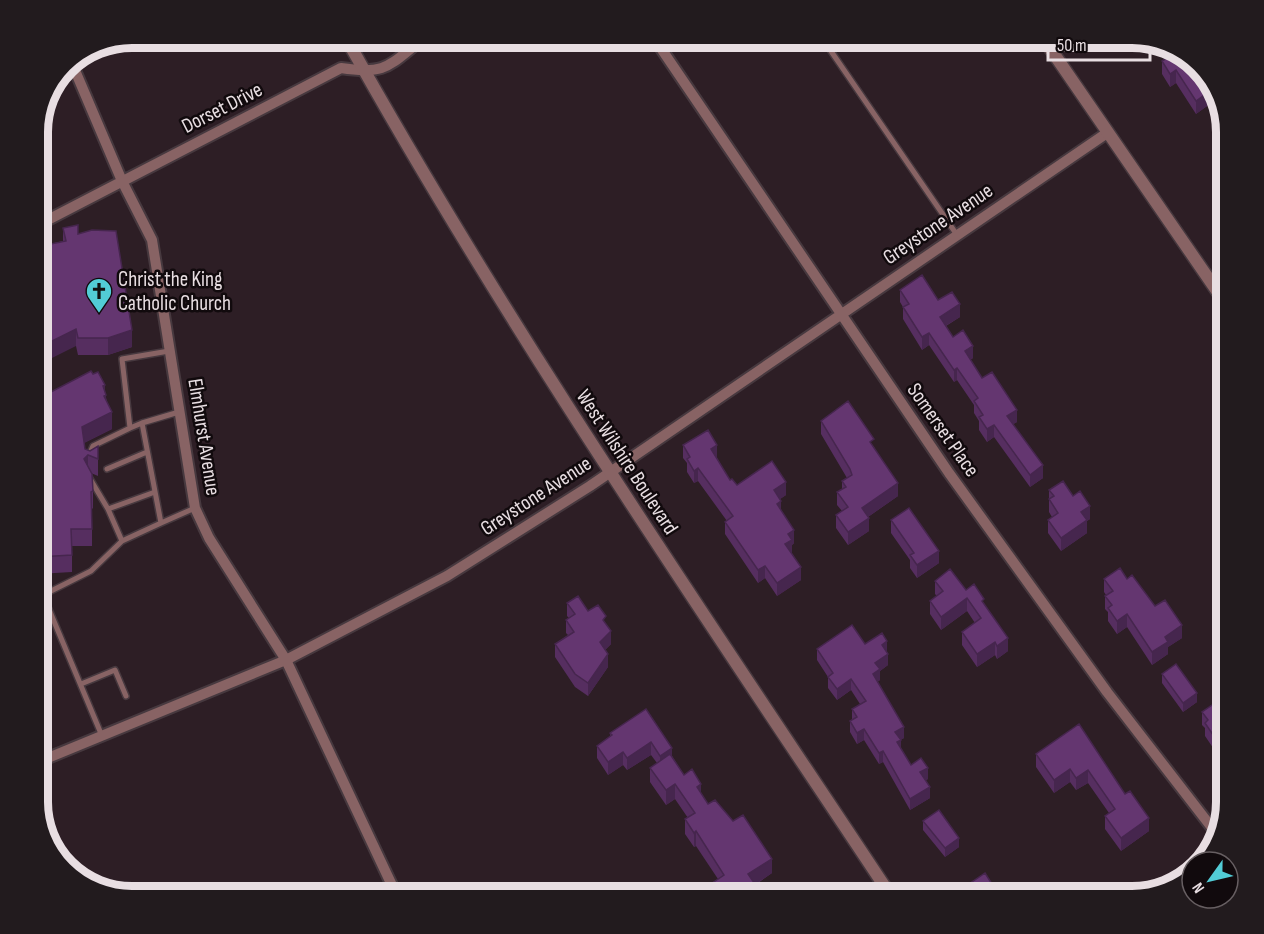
<svg xmlns="http://www.w3.org/2000/svg" width="1264" height="934" viewBox="0 0 1264 934" font-family="'Sofia Sans Condensed',sans-serif">
	<rect width="100%" height="100%" fill="#2d1e25"/>
	<g fill="none" stroke-linecap="round" stroke-linejoin="round">
		<!-- service casing -->
		<g stroke="#47393f" stroke-width="8">
			<path id="service" d="M822 38 957 235
				M38 242 46 222
				M179 412 142 423 161 523 195 508
				M142 423 130 428 122 359 169 351
				M89 455 93 446 130 428
				M107 469 147 452
				M89 477 108 509
				M155 492 108 509 122 541 161 523
				M43 595 91 571 122 541
				M38 599 43 595 102 736
				M81 684 115 670 126 696"/>
		</g>
		<!-- minor casing -->
		<g stroke="#47393f" stroke-width="14">
			<path id="minor" d="M654 38 949 473 1107 692 1216 833
				M71 61 122 181 152 240 195 508 209 538 286 660 397 896
				M38 225 341 68C388 75 389 65 424 38
				M38 762 286 660 447 576 590 486 1107 133"/>
		</g>
		<!-- tertiary casing -->
		<g stroke="#47393f" stroke-width="15">
			<path id="tertiary" d="M346 38C511 334 704 614 891 896
				M1043 38 1226 304"/>
		</g>
		<!-- service -->
		<use href="#service" stroke="#886364" stroke-width="5"/>
		<!-- minor -->
		<use href="#minor" stroke="#886364" stroke-width="10"/>
		<!-- tertiary -->
		<use href="#tertiary" stroke="#886364" stroke-width="12"/>
	</g>
	<!-- wall -->
	<path fill="#562e60" d="M1176 52 1214 101 1196 114 1176 83 1170 87 1162 74V61Z
		M63 228 78 234 132 347 108 355H78L76 346 46 245 63 241Z
		M900 290 938 300 960 317 946 326 953 337 973 358 970 360 982 378 1017 422 1013 424 1043 478 1030 487 994 437 987 442 979 430V421L974 413V405L957 380 954 382 929 345 922 350 903 319V307L900 302Z
		M38 365 51 392H105L112 429 84 443 85 449 98 459V476L91 473 93 491V508L92 509V546H72V572L38 574Z
		M821 421 874 447 898 496 868 517 869 531 848 545 836 528V515L842 511 837 505V492L842 489V481L847 478 821 434Z
		M683 445 717 458 730 480 737 485 786 495 780 499 781 511 794 543 792 545 791 553 801 580 777 596 765 578 758 583 725 534V522L727 521 698 481 694 483 687 472V463L683 458Z
		M1049 490 1090 519 1087 521V533L1061 551 1048 533V520L1052 517 1049 512Z
		M891 520 939 563 917 578 910 568V560L891 533Z
		M1104 579H1127L1155 606 1182 638 1168 647V654L1152 665 1127 627 1117 634 1108 621V612L1105 609V596L1106 595 1104 592Z
		M935 581 966 590 984 604 1008 651 997 659 995 655 977 667 962 645V632L975 623 967 611 941 630 930 614V601L937 596 935 594Z
		M567 603 588 611 606 624 611 644 605 650 608 667 588 696 575 687 555 657V644L568 635 566 633V620L569 618 567 616Z
		M865 644 887 652 888 665 880 671V680L877 682 904 738 900 740 901 749 911 765 928 779 926 780 930 798 910 810 883 762 879 764 864 740 857 744 850 732V721L852 720V709L860 704 851 690 837 700 828 688V677L817 660V649Z
		M1162 674 1197 702 1183 712 1162 683Z
		M646 709 672 756 684 775 701 794 708 804 772 873 755 885 757 897H696V894L718 879 696 846 694 847 685 834V819L688 818 675 799 666 805 650 782V768L657 763 651 755 627 770 623 765 608 775 597 758V746L610 736V733Z
		M1202 712 1225 719 1226 722V767L1205 736V728L1202 725Z
		M1079 724 1149 831 1121 851 1105 829V816L1109 813 1088 783 1076 790 1070 782 1054 793 1036 767V754Z
		M923 821 959 847 945 857 923 830Z
		M969 884 997 892 1017 897H969Z"/>
	<!-- shaded-wall -->
	<path fill="#46264e" d="M1176 70V83L1170 87V74Z
		M1214 88V101L1196 114V101Z
		M960 304V317L940 329V317Z
		M76 329V346L38 365V348Z
		M132 330V347L108 355V338Z
		M929 333V345L922 350V337Z
		M973 346V358L965 363V351Z
		M957 368V380L954 382V370Z
		M105 385V395H106V412L103 386Z
		M1017 410V422L1007 428V416Z
		M112 412V429L82 444V427Z
		M994 425V437L987 442V429Z
		M717 445V458L711 462V449Z
		M88 455V472L84 459Z
		M1043 465V478L1030 487V475Z
		M698 468V481L694 483V471Z
		M786 482V495L774 503V490Z
		M898 483V496L862 521V508Z
		M781 501V514L777 504Z
		M1090 506V519L1087 521V533L1061 551V538L1081 512Z
		M869 518V531L848 545V532Z
		M794 530V543L792 545V553L785 557V544L788 534Z
		M939 551V563L917 578V565Z
		M765 566V578L758 583V570Z
		M801 567V580L777 596V583Z
		M967 598V611L941 630V617Z
		M1127 614V627L1117 634V621Z
		M1182 625V638L1168 647V654L1152 665V652L1165 637Z
		M611 631V644L600 655V642Z
		M1008 638V651L997 659V646Z
		M887 641V652L882 645Z
		M995 642V655L977 667V654Z
		M608 654V667L588 696V683Z
		M888 654V665L880 671V680L873 685V674L875 663Z
		M851 679V690L837 700V689Z
		M1197 693V702L1183 712V703Z
		M1225 711V724L1220 713Z
		M904 727V738L895 743V732Z
		M864 729V740L857 744V733Z
		M901 740V751L897 742Z
		M651 742V755L627 770V758Z
		M672 748V761L660 769V756Z
		M883 751V762L879 764V753Z
		M623 752V765L608 775V762Z
		M928 768V779L920 783V772Z
		M1070 769V782L1054 793V780Z
		M1088 770V783L1076 790V778Z
		M675 784V799L666 805V790Z
		M701 784V798L697 787Z
		M930 787V798L910 810V799Z
		M1149 818V831L1121 851V838Z
		M696 831V846L694 847V833Z
		M959 838V847L945 857V848Z
		M772 859V873L748 889V874Z
		M757 887V897L752 890Z"/>
	<!-- building -->
	<path fill="#643670" stroke="#46264e" stroke-width="1.5" d="M1176 52 1189 57 1208 80 1214 88 1196 101 1176 70 1170 74 1162 61Z
		M78 225V234L92 230 116 231 132 330 108 338H78L76 329 38 348V245L39 241 46 245 66 241 63 228Z
		M922 275 938 300 952 292 960 304 940 317 953 337 963 330 973 346 965 351 982 378 992 372 1017 410 1007 416 1043 465 1030 475 994 425 987 429 979 417 983 415 974 401 978 398 957 368 954 370 929 333 922 337 903 307 909 304 900 290Z
		M38 365 51 392 91 371 93 374 98 372 105 385 103 386 106 395 104 396 112 412 82 427 85 449 90 451 98 446V459L88 455 84 459 92 474 93 491 91 492 92 529H71L72 555 38 557Z
		M848 401 874 439 870 442 898 483 862 508 869 518 848 532 836 515 848 507 837 492 846 487 842 481 852 475 850 469 821 421Z
		M708 430 717 445 711 449 730 480 732 479 737 485 772 461 786 482 774 490 781 501 777 504 794 530 788 534 792 540 785 544 801 567 777 583 765 566 758 570 725 522 733 516 698 468 694 471 687 459 690 457 683 445Z
		M1063 481 1073 496 1080 491 1090 506 1081 512 1087 520 1061 538 1048 520 1058 513 1049 499 1054 496 1049 490Z
		M909 508 939 551 917 565 910 555 914 553 891 520Z
		M1120 568 1127 579 1132 575 1155 606 1165 600 1182 625 1165 637 1168 642 1152 652 1127 614 1117 621 1108 608 1112 605 1105 596 1113 591 1104 579Z
		M950 569 966 590 974 584 984 599 982 601 1008 638 997 646 995 642 977 654 962 632 981 618 967 598 941 617 930 601 943 591 935 581Z
		M578 596 588 611 598 605 606 616 603 620 611 631 600 642 608 654 588 683 575 674 555 644 574 632 566 620 575 614 567 603Z
		M852 625 865 644 882 633 887 641 882 645 888 654 875 663 880 669 873 674 904 727 895 732 901 740 897 742 911 765 921 758 928 768 920 772 930 787 910 799 883 751 879 753 864 729 857 733 850 721 857 717 852 709 866 701 851 679 837 689 828 677 833 673 817 649Z
		M1176 664 1197 693 1183 703 1162 674Z
		M1218 701 1225 711 1220 713 1226 722V754L1205 723 1208 720 1202 712Z
		M646 709 672 748 660 756 651 742 627 758 623 752 608 762 597 746 612 735 610 733Z
		M1079 724 1125 794 1130 791 1149 818 1121 838 1105 816 1115 809 1088 770 1076 778 1070 769 1054 780 1036 754Z
		M670 754 684 775 692 769 701 784 697 787 708 804 715 800 733 821 743 815 772 859 748 874 757 887 752 890 756 897H697L696 894 724 875 696 831 694 833 685 819 695 813 675 784 666 790 650 768Z
		M939 810 959 838 945 848 923 821Z
		M985 873 997 892 1009 884 1017 897H978L969 884Z"/>
	<!-- icons -->
	<defs>
		<g id="church-pin" transform="scale(1.35)"><path d="M0 17L-7.5 6A9.5 9.5 0 1 1 7.5 6Z" fill="#52ccd6" stroke="#110a0d"/><path d="M-1.2-6h2.4v3.5h3.3v2.4h-3.3V6h-2.4V-.1h-3.3v-2.4h3.3Z" fill="#111"/></g>
	</defs>
	<g fill-rule="evenodd">
		<use href="#church-pin" x="99" y="291"/>
	</g>
	<g text-anchor="middle" dominant-baseline="central" stroke-width="5" stroke-linejoin="round" paint-order="stroke">
		<!-- street labels -->
		<g font-size="21" fill="#e8dee2" stroke="#110a0d">
			<text transform="translate(222 108) rotate(-27)">Dorset Drive</text>
			<text transform="translate(938 224) rotate(-34)">Greystone Avenue</text>
			<text transform="translate(943 430) rotate(55)">Somerset Place</text>
			<text transform="translate(204 437) rotate(81)">Elmhurst Avenue</text>
			<text transform="translate(627 462) rotate(57)">West Wilshire Boulevard</text>
			<text transform="translate(536 496) rotate(-33)">Greystone Avenue</text>
		</g>
		<!-- poi labels -->
		<g font-size="21" fill="#e8dee2" stroke="#110a0d" text-anchor="start">
			<text x="118" y="279">Christ the King<tspan x="118" dy="24">Catholic Church</tspan></text>
		</g>
	</g>
	<!-- crop -->
	<path d="M0 0H1264V934H0ZM132 48H1132A84 84 0 0 1 1216 132V802A84 84 0 0 1 1132 886H132A84 84 0 0 1 48 802V132A84 84 0 0 1 132 48Z" fill="#221b1e" fill-rule="evenodd"/>
	<path fill="none" stroke="#e8dee2" stroke-width="8" d="M132 48H1132A84 84 0 0 1 1216 132V802A84 84 0 0 1 1132 886H132A84 84 0 0 1 48 802V132A84 84 0 0 1 132 48Z"/>
	<!-- north arrow -->
	<g transform="translate(1210 880) rotate(236)"><circle r="28" fill="#110a0d" stroke="#675f62" stroke-width="1.5"/>
	<path d="M0-4.5L10 22L0 15L-10 22Z" fill="#52ccd6"/>
	<text y="-9" font-size="16" font-weight="bold" text-anchor="middle" fill="#e8dee2">N</text>
	</g>
	<!-- scale -->
	<path d="M1048 51v9h102v-9" fill="none" stroke="#e8dee2" stroke-width="3"/>
	<text x="1057" y="51" font-size="18" fill="#e8dee2" stroke="#110a0d" stroke-width="4.5" paint-order="stroke">50 m</text>
</svg>
